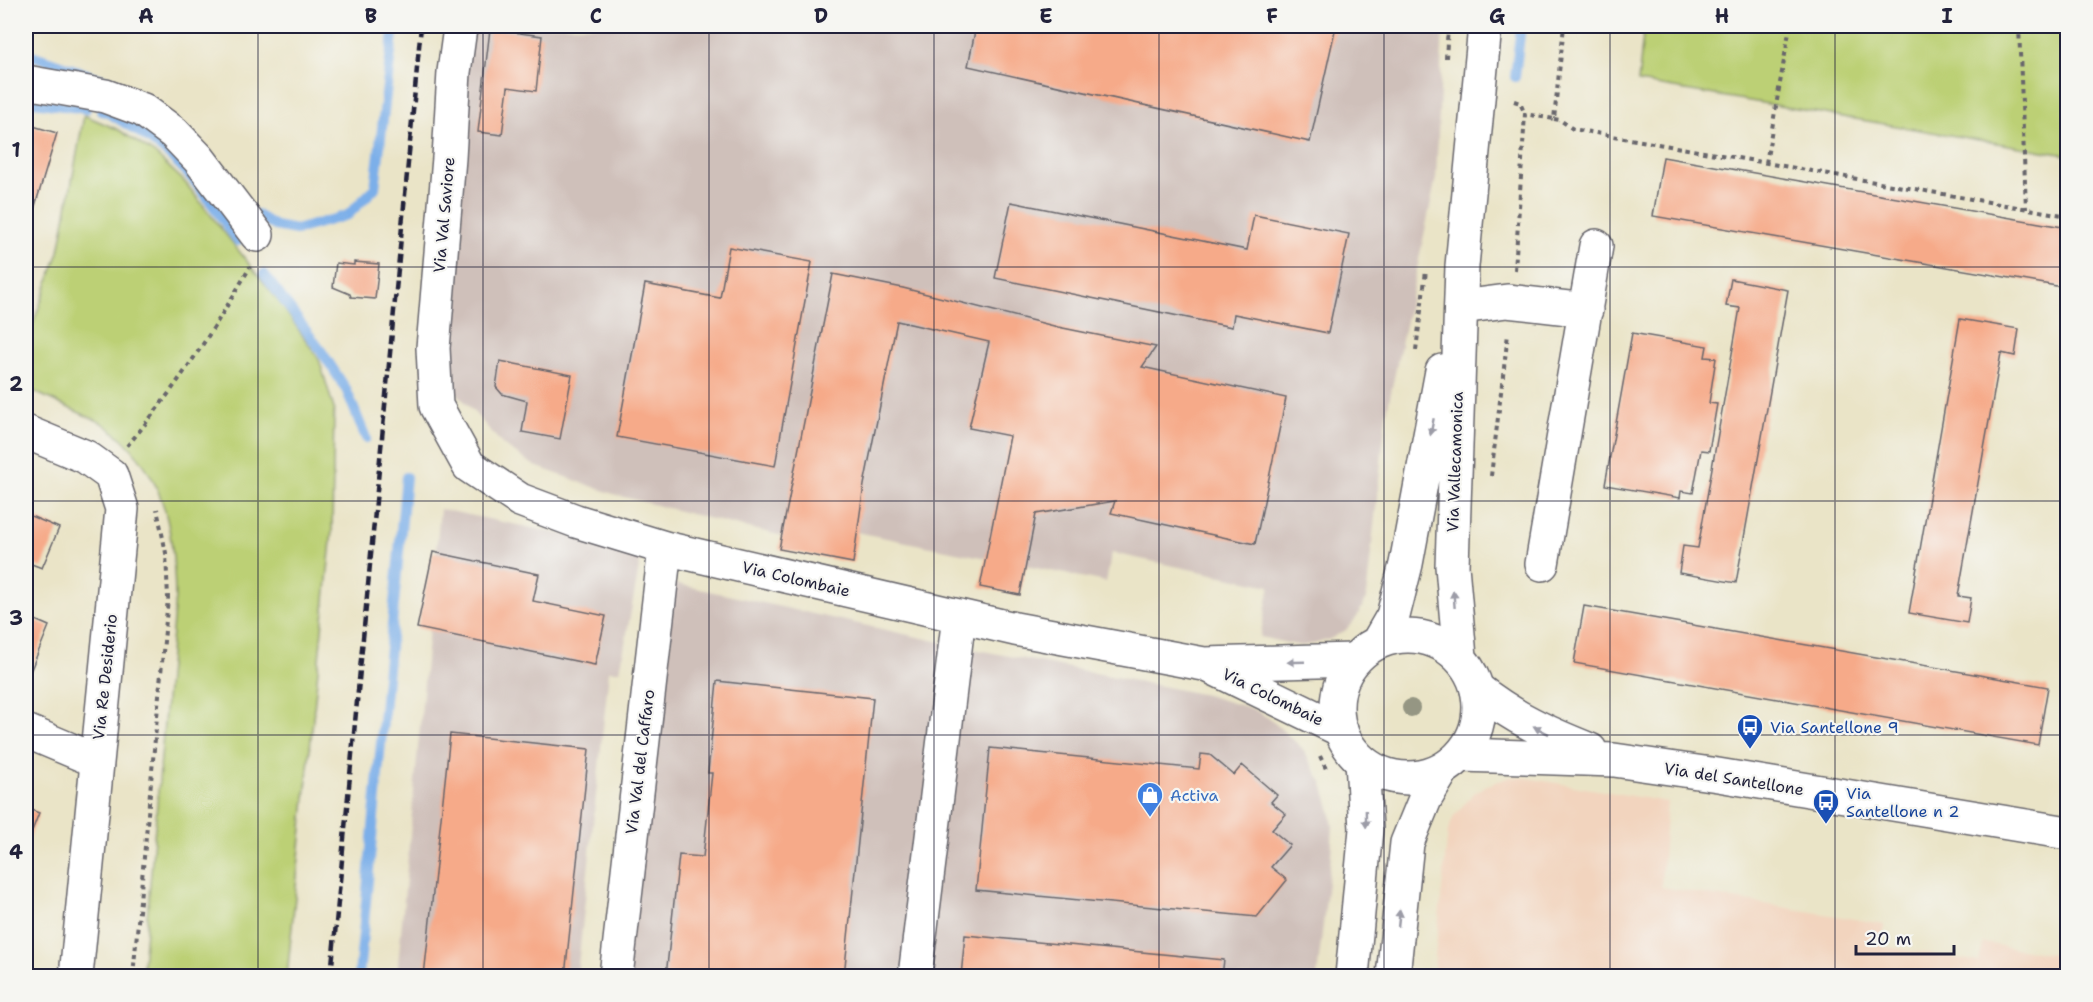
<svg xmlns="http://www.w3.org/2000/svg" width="2093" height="1002" viewBox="0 0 2093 1002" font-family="'Shantell Sans',sans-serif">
	<rect width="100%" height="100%" fill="#f6f6f2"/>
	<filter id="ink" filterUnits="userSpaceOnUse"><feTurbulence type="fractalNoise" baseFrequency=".0167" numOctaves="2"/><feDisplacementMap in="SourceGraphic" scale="12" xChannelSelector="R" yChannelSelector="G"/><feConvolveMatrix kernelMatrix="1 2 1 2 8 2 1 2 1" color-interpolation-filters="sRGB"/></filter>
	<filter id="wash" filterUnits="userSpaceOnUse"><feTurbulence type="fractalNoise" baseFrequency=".008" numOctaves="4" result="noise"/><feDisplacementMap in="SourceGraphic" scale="24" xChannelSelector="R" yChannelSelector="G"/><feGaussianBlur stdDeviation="1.35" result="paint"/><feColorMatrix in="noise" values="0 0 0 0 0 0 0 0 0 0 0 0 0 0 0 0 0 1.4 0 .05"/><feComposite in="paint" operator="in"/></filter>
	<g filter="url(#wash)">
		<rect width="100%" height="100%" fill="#eae4c7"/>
		<!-- built -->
		<path fill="#f2d4be" d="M1510 777 1527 778 1667 802 1661 887 1884 924 1882 946 1979 962 1983 943 2067 957V976H1433L1448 831 1454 816 1474 793 1485 786Z"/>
		<!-- industrial -->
		<path fill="#cfc0ba" d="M466 26H1443L1436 178 1386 416 1366 599 1357 617 1346 630 1330 639 1314 644 1301 646 1260 637 1270 586 1112 553 1106 582 856 532 851 551 739 526 616 495 535 466 503 445 455 391 445 349Z
			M440 509 642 551 620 671H609L577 976H397Z
			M668 582 968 648 1206 695 1253 709 1270 719 1302 748 1323 784 1329 804 1333 826 1331 856 1317 976H617Z"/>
		<!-- green -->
		<path fill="#bcd074" stroke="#6f7958" stroke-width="1.5" d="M1644 26H2067V155L1638 82Z
			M84 115 119 130 154 153 184 181 283 307 319 359 334 409 332 531 287 976H142L175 597C174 529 165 468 105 425 98 420 88 417 80 413 62 405 44 396 26 388V343L59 252Z"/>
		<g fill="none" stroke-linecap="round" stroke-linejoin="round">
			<!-- stream -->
			<path stroke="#7bafe9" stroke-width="10" d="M26 53 118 85
				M1515 77 1521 26
				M26 101 86 109
				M101 111 107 112C136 130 165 147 188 174 206 194 222 219 238 241
				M256 214 275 226 296 230 348 215 375 188 394 26
				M264 274 322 352 346 389 366 438
				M359 976 406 477"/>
		</g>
		<g id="blocks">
			<!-- building -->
			<path fill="#f6aa89" d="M976 26H1336L1310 142 968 66Z
				M490 29 542 36 536 91 508 87 502 135 478 132Z
				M26 124 57 133 26 236Z
				M1663 157 2068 228V288L1653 216Z
				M1011 202 1247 250 1254 215 1349 234 1328 333 1234 314 1232 327 995 278Z
				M729 247 812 262 775 466 617 437 645 284 720 298Z
				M354 262 379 264 375 299 351 297 350 294 333 287 336 263 354 265Z
				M833 274 903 288 1058 327 1156 347 1142 367 1286 398 1255 544 1111 513 1115 501 1036 514 1020 595 980 587 1010 436 969 428 989 342 897 321 864 485 853 563 779 549Z
				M1731 279 1788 290 1736 583 1679 573 1683 546 1698 548 1740 308 1726 306Z
				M1960 319 2019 329 2015 356 2001 353 1958 596 1971 598 1967 623 1909 613Z
				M1632 333 1707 346 1705 357 1716 358 1709 403 1717 404 1709 451 1701 450 1693 493 1681 491 1680 498 1605 485Z
				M500 361 572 375 560 439 522 432 527 401 502 394 496 387Z
				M26 514 59 528 42 568 26 562Z
				M433 552 539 574 533 601 606 616 595 665 417 628Z
				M1584 606 2048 687 2038 745 1574 663Z
				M26 616 49 626 30 672 26 670Z
				M717 681 873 698 844 976H666L679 855 703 857 712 773H708Z
				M450 734 589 749 565 976H424Z
				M990 748 1199 769 1201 754 1210 755 1234 775 1242 765 1277 795 1271 802 1286 814 1272 830 1290 845 1271 867 1287 880 1257 917 976 890Z
				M26 808 39 813 26 846Z
				M965 935 1224 960 1222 976H961Z"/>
		</g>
	</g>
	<g filter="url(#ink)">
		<use href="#blocks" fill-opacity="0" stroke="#68666c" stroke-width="1.5"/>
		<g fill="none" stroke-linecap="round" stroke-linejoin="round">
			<!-- minor casing -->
			<g stroke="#68666c" stroke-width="36">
				<path id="minor" d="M462 26 460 28 454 72 449 158 433 348 436 406 469 466 520 500 576 521 665 548 1015 629 1204 664 1354 660
					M26 82 105 96 143 110 174 133 199 159 257 235
					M1461 307 1507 301 1586 310
					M26 432 86 457 111 475 122 509 76 976
					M1542 564 1596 246
					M1209 666 1341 730
					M1477 689C1514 718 1547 733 1590 750
					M26 731 97 761
					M1461 755 1614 760 1718 775 2068 833
					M616 976 665 548
					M915 976 959 616"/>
			</g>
			<!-- major casing -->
			<g stroke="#68666c" stroke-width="36">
				<path id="major" d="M1337 707a71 71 0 1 1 142 0a71 71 0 1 1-142 0Z
					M1378 642 1393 616 1406 564 1442 371
					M1460 657 1452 566 1462 266 1485 26
					M1352 976 1366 829 1362 761
					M1393 976 1407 843 1425 799 1443 769"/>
			</g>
			<!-- path -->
			<path stroke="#68666c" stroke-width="4" stroke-dasharray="4.5 4.5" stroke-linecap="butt" d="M1897 26C1905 31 1914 32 1922 26
				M2019 26 2026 209
				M1446 58 1448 26
				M1514 101 1520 103 1525 114
				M1554 119 1560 120 1573 129 2068 216
				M1766 163 1790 26
				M1515 270 1525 114 1554 119 1564 26
				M1416 350 1426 271
				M127 446C174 391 214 330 250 267
				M1491 476 1508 334
				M1320 756 1327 771
				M133 976 168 598 166 553 157 509"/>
			<!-- minor -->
			<use href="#minor" stroke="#fff" stroke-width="33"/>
			<!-- major -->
			<use href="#major" stroke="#fff" stroke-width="33"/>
			<!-- rail -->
			<path stroke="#22223b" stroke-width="4.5" stroke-dasharray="9 4.5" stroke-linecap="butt" d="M331 976 421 26"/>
		</g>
		<!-- trees -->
		<circle fill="#959683" cx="1411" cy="708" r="9"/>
		<!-- one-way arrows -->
		<defs><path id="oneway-solid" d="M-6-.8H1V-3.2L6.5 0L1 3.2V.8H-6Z" transform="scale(1.5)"/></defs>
		<g fill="#9c9ca7">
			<use href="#oneway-solid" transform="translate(1432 427) rotate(101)"/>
			<use href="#oneway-solid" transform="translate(1454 599) rotate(-94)"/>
			<use href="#oneway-solid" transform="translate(1296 662) rotate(178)"/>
			<use href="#oneway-solid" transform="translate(1541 730) rotate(-153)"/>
			<use href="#oneway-solid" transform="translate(1366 819) rotate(89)"/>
			<use href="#oneway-solid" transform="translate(1399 918) rotate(-84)"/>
		</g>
	</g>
	<!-- grid -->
	<path fill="none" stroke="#22223b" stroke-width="1.5" stroke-opacity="0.55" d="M258 26V976M483 26V976M709 26V976M934 26V976M1159 26V976M1384 26V976M1610 26V976M1835 26V976M26 267H2068M26 501H2068M26 735H2068"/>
	<!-- icons -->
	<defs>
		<g id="bus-pin" transform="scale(1.35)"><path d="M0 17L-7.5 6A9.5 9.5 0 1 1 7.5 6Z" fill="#1a4fb4" stroke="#f6f6f2"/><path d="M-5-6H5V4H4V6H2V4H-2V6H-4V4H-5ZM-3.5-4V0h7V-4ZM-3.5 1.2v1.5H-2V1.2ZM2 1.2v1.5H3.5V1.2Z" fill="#fff"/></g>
		<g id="shop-pin" transform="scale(1.35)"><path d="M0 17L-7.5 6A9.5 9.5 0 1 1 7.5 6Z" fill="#3f7fe0" stroke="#f6f6f2"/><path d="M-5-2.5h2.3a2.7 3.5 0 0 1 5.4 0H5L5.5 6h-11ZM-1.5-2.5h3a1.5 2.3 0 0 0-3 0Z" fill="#fff"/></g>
	</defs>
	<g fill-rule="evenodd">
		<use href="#bus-pin" x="1750" y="727"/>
		<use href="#shop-pin" x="1150" y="795"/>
		<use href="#bus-pin" x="1826" y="802"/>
	</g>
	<g text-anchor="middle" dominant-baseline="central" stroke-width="4.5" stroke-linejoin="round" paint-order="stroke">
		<!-- street labels -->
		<g font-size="16" fill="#22223b" stroke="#f6f6f2">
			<text transform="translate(444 215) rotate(-85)">Via Val Saviore</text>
			<text transform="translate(1455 462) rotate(-88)">Via Vallecamonica</text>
			<text transform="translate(796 579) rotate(13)">Via Colombaie</text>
			<text transform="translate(105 677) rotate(-84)">Via Re Desiderio</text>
			<text transform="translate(1273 697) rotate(26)">Via Colombaie</text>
			<text transform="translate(640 762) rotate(-83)">Via Val del Caffaro</text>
			<text transform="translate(1734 779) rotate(9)">Via del Santellone</text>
		</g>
		<!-- transit labels -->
		<g font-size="16" fill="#164399" stroke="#f6f6f2" text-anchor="start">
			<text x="1770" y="727">Via Santellone 9</text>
			<text x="1846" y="793">Via<tspan x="1846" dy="18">Santellone n 2</tspan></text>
		</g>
		<!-- shop labels -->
		<g font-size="16" fill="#366cbe" stroke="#f6f6f2" text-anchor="start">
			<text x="1170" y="795">Activa</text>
		</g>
	</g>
	<!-- margin -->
	<rect width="2093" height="1002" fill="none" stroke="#f6f6f2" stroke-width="66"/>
	<!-- scale -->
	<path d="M1856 945v9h98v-9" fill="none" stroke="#22223b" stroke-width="3"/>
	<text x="1865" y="945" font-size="18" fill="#22223b" stroke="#f6f6f2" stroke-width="4.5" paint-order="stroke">20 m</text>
	<rect x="33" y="33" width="2027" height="936" fill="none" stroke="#22223b" stroke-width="2"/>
	<g font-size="20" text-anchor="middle" font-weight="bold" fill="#22223b">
		<text x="146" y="23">A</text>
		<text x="371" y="23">B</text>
		<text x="596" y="23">C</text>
		<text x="821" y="23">D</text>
		<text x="1046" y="23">E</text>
		<text x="1272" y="23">F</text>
		<text x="1497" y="23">G</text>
		<text x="1722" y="23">H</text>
		<text x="1947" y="23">I</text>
		<text x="16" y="157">1</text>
		<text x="16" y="391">2</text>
		<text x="16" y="625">3</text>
		<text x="16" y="859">4</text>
	</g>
</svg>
